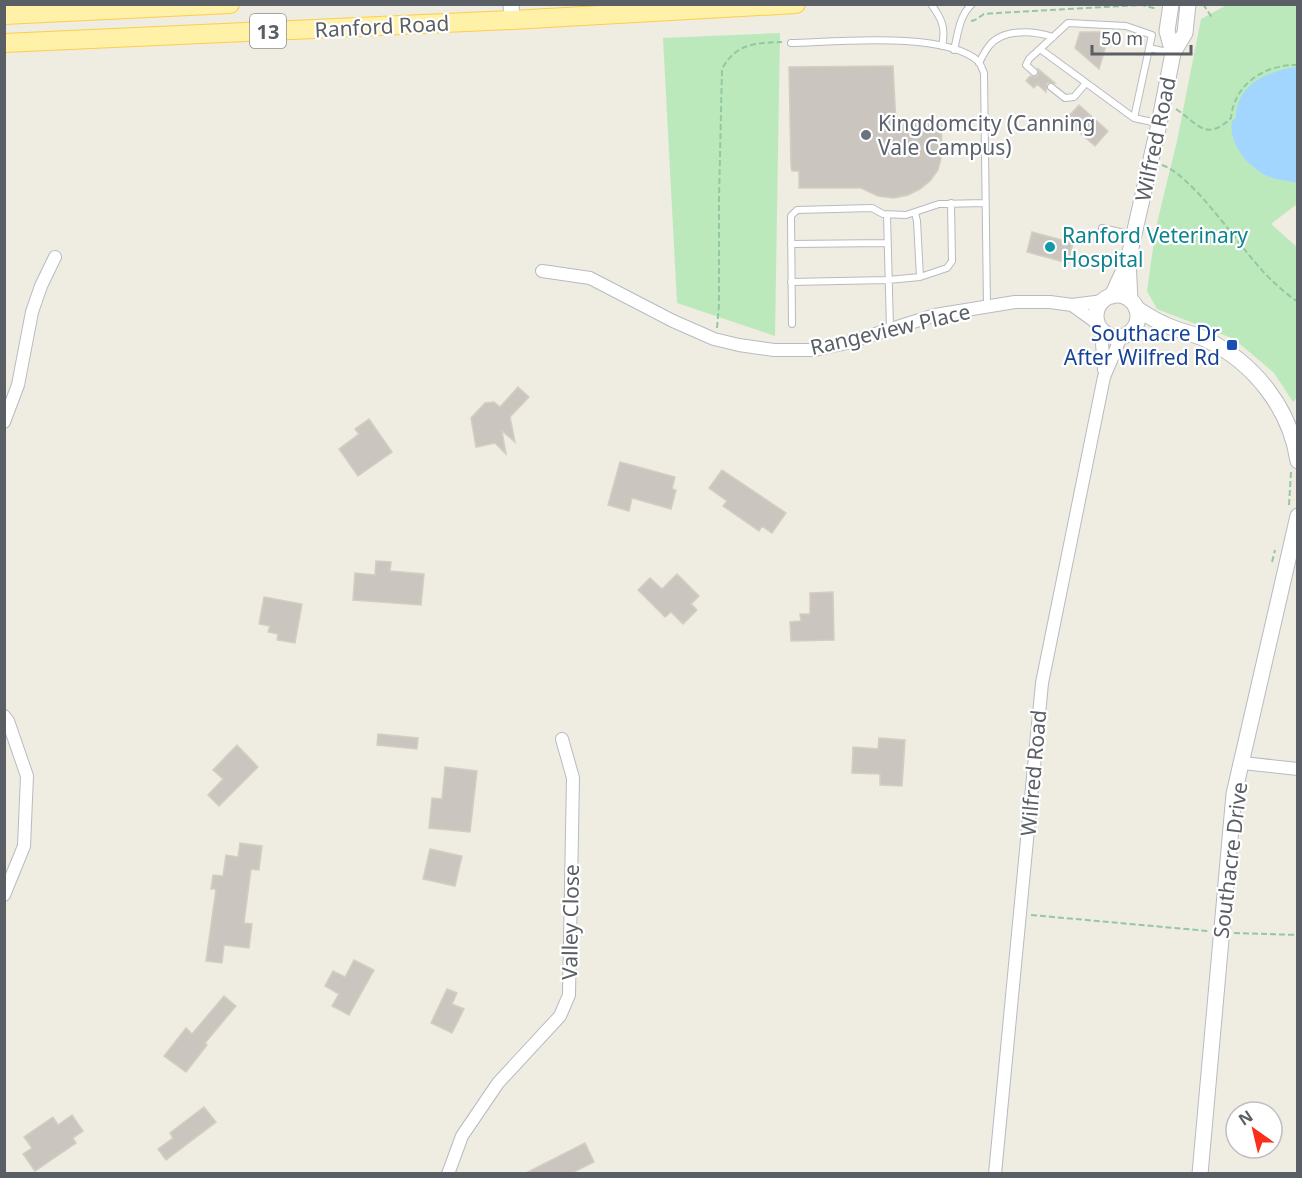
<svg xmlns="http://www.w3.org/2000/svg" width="1302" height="1178" viewBox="0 0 1302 1178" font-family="'Noto Sans',sans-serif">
	<rect width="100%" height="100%" fill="#efece2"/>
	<!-- green -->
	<path fill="#bce9bc" d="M1297 5V204L1271 224 1297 247V397L1293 402 1274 373 1234 339 1157 309 1147 291 1156 227 1177 141 1201 19 1225 6Z
		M780 33 775 336 677 303 663 38Z"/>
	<!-- water -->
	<path fill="#a2d6ff" d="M1297 67H1298L1297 183C1288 180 1274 180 1265 175 1246 165 1228 142 1232 121L1236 118C1236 84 1268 71 1297 67Z"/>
	<!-- building -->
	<path fill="#cac6bf" stroke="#d4cec0" stroke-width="1.5" d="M1080 32H1103L1108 39 1099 69 1075 48Z
		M893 66 896 124H942L941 158 938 170 930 181 920 189 908 195 894 198 878 196 861 188H799V171H792L791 166 789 67Z
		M1037 68 1055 83H1047L1046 92 1037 84 1034 88 1026 81 1030 76 1035 77 1038 75 1039 71Z
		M1079 105 1108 131 1095 146 1065 120Z
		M1032 232 1073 243 1068 263 1027 252Z
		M518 387 529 397 510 417 515 442 502 431 506 454 495 443 476 447 471 418 485 403 494 402 500 407Z
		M369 419 392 452 358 476 339 449 359 434 355 429Z
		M620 462 675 477 672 489 676 490 671 509 632 498 629 511 608 505Z
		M722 470 786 513 772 533 762 526 759 531 723 506 727 501 709 488Z
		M376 561 391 562 390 571 424 574 421 605 353 600 355 573 375 575Z
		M677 574 699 596 691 604 697 610 683 624 671 612 665 617 638 590 650 578 662 589Z
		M833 592 834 640 791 641 790 622 801 621 800 614H810V593Z
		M264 597 302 604 295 643 277 640 278 634 268 632 270 626 259 624Z
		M378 734 418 738 417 749 377 745Z
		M879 738 905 740 902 786 880 785V774L852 773 853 747 878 749Z
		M237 745 258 767 219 806 208 795 223 779 213 770Z
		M445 767 477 771 470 832 429 828 432 798 442 799Z
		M240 843 262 846 259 870 251 869 244 923 252 924 249 948 224 945 222 963 206 961 216 889H211L213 875 223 876 226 855 238 857Z
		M430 849 462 856 455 886 423 879Z
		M354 960 374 970 349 1015 332 1006 339 994 325 986 333 971 345 977Z
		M447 989 457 993 452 1004 464 1009 452 1033 431 1023Z
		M224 996 236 1006 205 1043 207 1045 186 1072 164 1056 186 1028 192 1034Z
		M204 1107 216 1122 166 1160 158 1149 173 1138 170 1133Z
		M72 1115 83 1131 73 1138 76 1143 35 1171 23 1154 32 1148 24 1137 53 1117 58 1125Z
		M585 1143 594 1162 572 1173H526Z"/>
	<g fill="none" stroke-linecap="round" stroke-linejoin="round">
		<!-- service casing -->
		<g stroke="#b7bbc0" stroke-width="8">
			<path id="service" d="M931 4C942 19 946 28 942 46
				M791 43C836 42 943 31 978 61 981 64 982 69 984 73L987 306
				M1149 48 1172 53
				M1040 49 1134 118 1157 123
				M954 50C958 34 959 16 972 4
				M979 63C982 57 985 51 989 46 1003 28 1034 31 1053 37
				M1034 72 1026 65 1029 59 1068 23 1126 26 1152 35 1134 118
				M1051 87 1065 98 1074 97 1086 83
				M915 213 917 221 920 277
				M887 215 890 328
				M1102 228 1133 235
				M791 244 887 243
				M791 282 888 280 920 277 947 268 952 261 951 203
				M792 324 791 216 797 210 872 208 883 214 906 215 939 204 985 203"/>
		</g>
		<!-- minor casing -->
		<g stroke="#b7bbc0" stroke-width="14">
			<path id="minor" d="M542 271 590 278 673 321 714 339 739 345 774 350H814L847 343 935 315 1015 302H1050L1072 305 1103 301
				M1072 305 1097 323
				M1101 330 1104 370
				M4 422 18 385 32 312 41 286 55 257
				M4 716 8 721 27 776 24 846 4 895
				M1243 763 1298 769
				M448 1174 462 1136 498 1083 560 1016 569 995 573 778 562 739
				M995 1174 1042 683 1104 377 1121 337"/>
		</g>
		<!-- tertiary casing -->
		<g stroke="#b7bbc0" stroke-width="17">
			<path id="tertiary" d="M511 4 512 20
				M1171 4 1167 31 1173 53
				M1128 261 1130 300
				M1096 316a21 21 0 1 1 42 0a21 21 0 1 1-42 0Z
				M1112 296 1128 261 1159 124 1173 53 1185 33 1188 4
				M1136 308C1145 314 1154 320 1164 324 1178 331 1193 333 1207 340 1254 363 1290 408 1298 461
				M1200 1174 1234 794 1298 516"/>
		</g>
		<!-- primary casing -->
		<g stroke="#ffcd4b" stroke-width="20">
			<path id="primary" d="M4 15 230 4
				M4 43 512 20 796 4"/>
		</g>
		<!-- path -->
		<path stroke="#92c9a2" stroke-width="2" stroke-dasharray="6 3" stroke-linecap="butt" d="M1203 4 1213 19
			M971 21 975 20 984 14 998 13 1142 5 1157 9
			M1176 109C1198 124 1206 142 1231 118 1234 84 1265 64 1298 65
			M1162 165C1190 174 1234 238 1254 261 1267 277 1282 291 1298 302
			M717 328 719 305V199L722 69C736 43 756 43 782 42
			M1134 337 1152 334
			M1289 505 1291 472
			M1272 562 1275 550
			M1031 915 1208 931
			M1234 933 1298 935"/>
		<!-- service -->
		<use href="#service" stroke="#fff" stroke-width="6"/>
		<!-- minor -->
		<use href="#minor" stroke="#fff" stroke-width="12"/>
		<!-- tertiary -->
		<use href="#tertiary" stroke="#fff" stroke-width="15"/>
		<!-- primary -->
		<use href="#primary" stroke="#fff1a7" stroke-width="18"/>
	</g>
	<!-- markers -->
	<circle fill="#6b7280" stroke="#fff" stroke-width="2" cx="866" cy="135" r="6"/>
	<circle fill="#0f9aa8" stroke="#fff" stroke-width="2" cx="1050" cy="247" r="6"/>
	<rect fill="#1a4fb4" stroke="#fff" stroke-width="2" x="1226" y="339" width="12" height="12" rx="3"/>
	<g text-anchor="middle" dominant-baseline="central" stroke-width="4.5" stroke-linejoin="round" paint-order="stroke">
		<!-- shield labels -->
		<rect fill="#fff" stroke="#8c8f93" stroke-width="1.5" x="250" y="14" width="36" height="34" rx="4.5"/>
		<g font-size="20" font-weight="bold" fill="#5a5f65">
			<text x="268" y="31">13</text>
		</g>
		<!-- street labels -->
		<g font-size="21" fill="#5a5f65" stroke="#fff">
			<text transform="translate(382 26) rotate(-3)">Ranford Road</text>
			<text transform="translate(1155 139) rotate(-78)">Wilfred Road</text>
			<text transform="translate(890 329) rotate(-13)">Rangeview Place</text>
			<text transform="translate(1033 773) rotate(-85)">Wilfred Road</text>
			<text transform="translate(1230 860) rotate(-83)">Southacre Drive</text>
			<text transform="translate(570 922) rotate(-89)">Valley Close</text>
		</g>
		<!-- worship labels -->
		<g font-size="21" fill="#5b616d" stroke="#fff" text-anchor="start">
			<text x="878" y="123">Kingdomcity (Canning<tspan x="878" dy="24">Vale Campus)</tspan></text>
		</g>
		<!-- culture labels -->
		<g font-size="21" fill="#0d838f" stroke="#fff" text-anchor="start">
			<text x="1062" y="235">Ranford Veterinary<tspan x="1062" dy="24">Hospital</tspan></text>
		</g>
		<!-- transit labels -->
		<g font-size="21" fill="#164399" stroke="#fff" text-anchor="end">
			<text x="1220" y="333">Southacre Dr<tspan x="1220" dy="24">After Wilfred Rd</tspan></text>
		</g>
	</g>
	<!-- border -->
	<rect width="1302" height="1178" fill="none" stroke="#5a5f65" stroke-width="12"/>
	<!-- north arrow -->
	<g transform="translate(1254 1130) rotate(326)"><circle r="28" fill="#ffffff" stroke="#bdbfc1" stroke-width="1.5"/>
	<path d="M0-4.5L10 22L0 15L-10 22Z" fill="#fb2e1c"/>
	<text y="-9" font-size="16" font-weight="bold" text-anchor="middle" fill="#5a5f65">N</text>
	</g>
	<!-- scale -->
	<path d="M1092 45v9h99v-9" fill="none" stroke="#5a5f65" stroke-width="3"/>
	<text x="1101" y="45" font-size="18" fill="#5a5f65" stroke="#ffffff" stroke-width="4.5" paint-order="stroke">50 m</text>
</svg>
